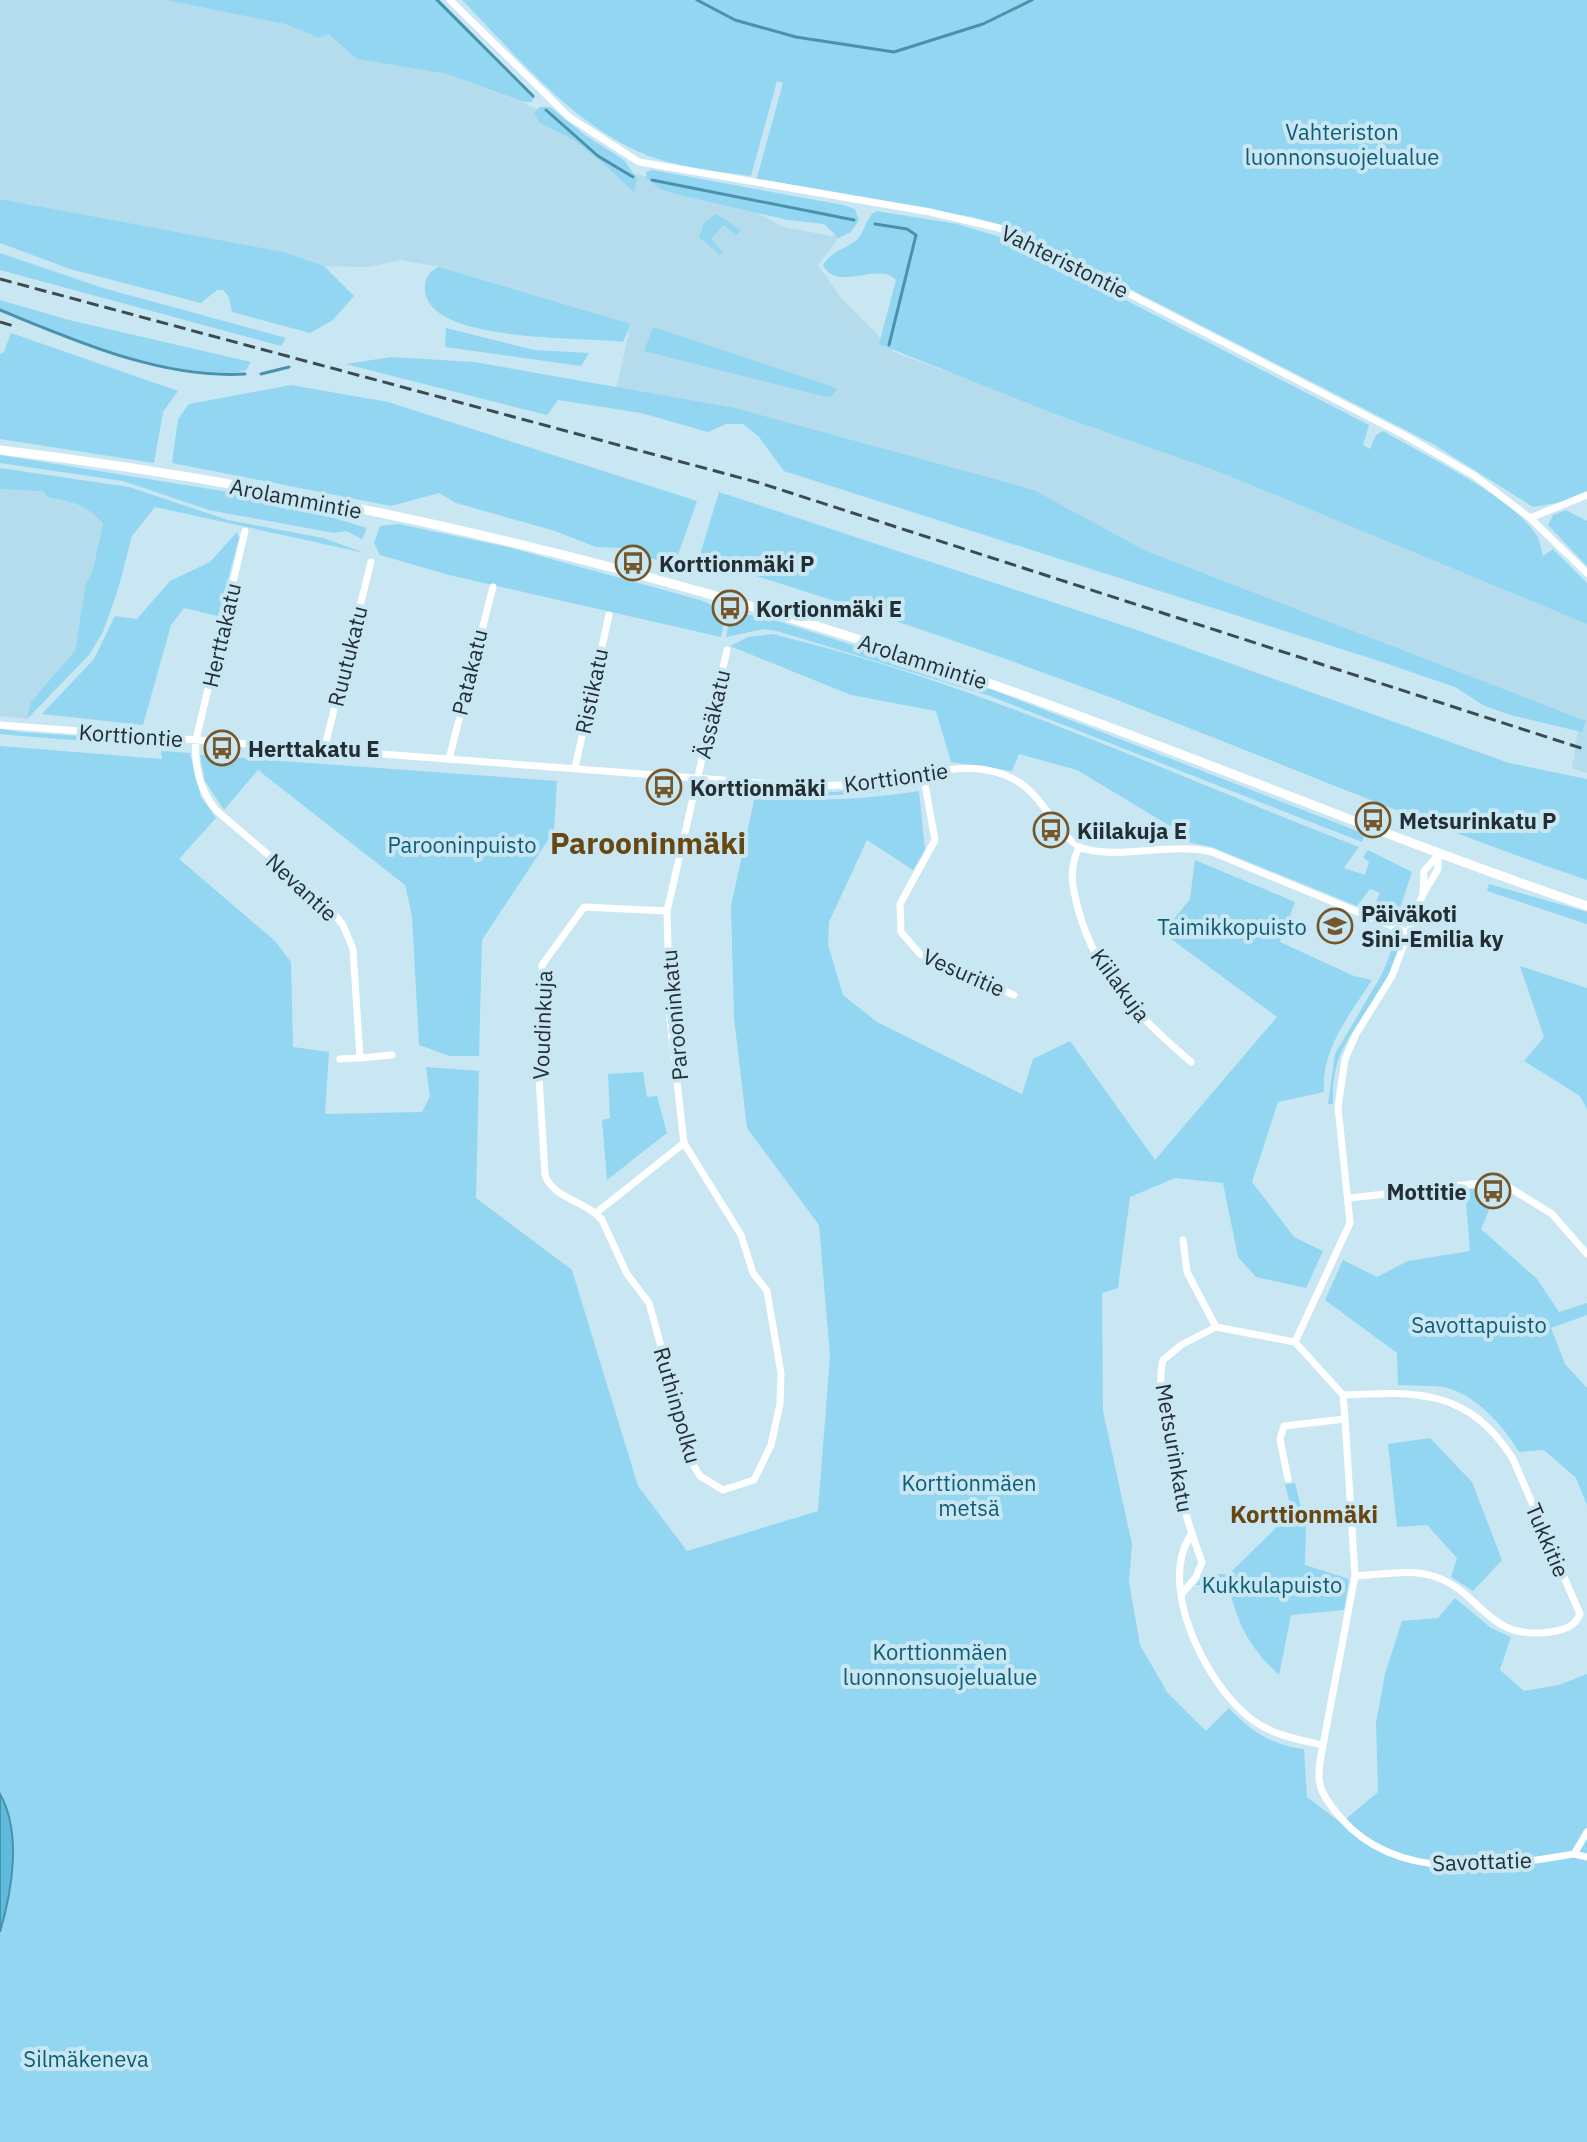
<svg xmlns="http://www.w3.org/2000/svg" width="1587" height="2142" viewBox="0 0 1587 2142" font-family="'IBM Plex Sans',sans-serif">
	<rect width="100%" height="100%" fill="#c8e7f3"/>
	<!-- built -->
	<path fill="#b5dcec" d="M0 0H166L285 24 319 38 328 34 357 59 447 74 517 100 558 120 617 168 746 207 784 227 831 236 843 232 818 265 841 298 894 352 1222 473 1587 624V773L1572 768 1578 729 1146 551 1034 490 616 389 631 324 439 267 400 260 369 267 324 266 284 252 0 199Z
		M0 485 43 491 94 512 103 524 92 573 86 583 75 651 27 719 0 716Z"/>
	<!-- green -->
	<path fill="#92d6f1" d="M166 0H440L535 97 531 102H524L447 74 357 59 328 34 319 38 285 24Z
		M462 0H1587V491L1562 502 1533 507 1433 444 1009 227 973 217 756 181 783 83 777 81 751 176C717 171 681 168 649 156 573 126 518 57 462 0Z
		M540 107H550L585 135 624 160 637 179 634 192 604 164 574 140 540 123 534 113Z
		M652 170 843 205 855 209 859 220 851 232 839 238 824 224 788 220 680 195 660 189 646 178V172Z
		M0 199 284 252 324 266 354 296 333 320 310 333 232 312 229 297 223 290H217L201 303 70 269 0 243Z
		M876 211 957 224 1007 239 1369 425 1363 445 1370 449 1376 435 1383 431C1424 455 1509 495 1535 533 1540 539 1541 549 1543 556L1553 549 1587 583V624L1222 473 1055 414 879 344 896 280C879 261 837 293 823 265 831 252 842 250 854 242 865 236 864 218 876 211Z
		M716 214 741 230 737 235 723 225 711 239 723 252 720 255 699 237 704 223Z
		M0 253 103 288 286 338 281 346 0 270Z
		M439 267 631 324 623 342C584 336 431 344 425 291 424 279 428 272 439 267Z
		M0 300 69 320 251 362 246 370C182 388 62 335 0 312Z
		M653 327 831 386 837 390 830 397 822 396 644 351Z
		M446 328 534 350 589 353 581 366 445 347Z
		M11 333 178 391 163 412 154 463 0 439V354L4 352Z
		M392 357 474 362 735 408 1034 490 1146 551 1586 721 1582 732 1510 715 1483 705 1455 687 1376 660 784 471 759 437 743 424H726L708 432 641 413 558 400 547 415 345 364Z
		M291 385 388 402 697 501 674 566 622 548 596 547 555 531 456 503 439 493 391 506 172 463 178 419 189 404Z
		M0 455 271 499 287 510 297 507 367 528 362 539 346 531 334 533 209 510 123 481 0 463Z
		M0 468 129 487 228 520 323 538 365 553 155 507 132 536 118 589 103 632 89 655 27 719 31 702 75 651 86 583 92 573 103 524C89 505 69 501 47 497L43 491 0 489Z
		M719 492 1137 630 1509 763 1587 779V880C1409 820 1238 744 1061 679 942 635 821 596 699 558Z
		M1566 510 1587 521V566L1548 525 1553 515Z
		M399 524 511 548 700 600 726 611 721 637 449 575 380 555 374 543 380 526Z
		M237 532 239 538 218 616 184 608 171 625 143 725 42 714 94 659 115 616 137 619 170 581 210 562Z
		M731 612 768 618 993 690 1365 834 1362 842 990 696 777 631 764 629 726 637Z
		M772 634C975 682 1165 772 1359 847L1344 868 1365 875 1369 862 1363 857 1368 850 1412 872 1396 921 1372 912 1380 893 1370 889 1357 906 1212 847 1183 841 1180 832 1077 770 1019 754 1012 771 951 762 936 711 851 695 730 646 748 637Z
		M0 729 21 732 179 743 176 748 21 736 0 734Z
		M0 746 162 759 161 751 190 753 201 797 216 818 179 859 275 941 291 962 293 1047 329 1052 325 1114 422 1112 430 1096 426 1067 479 1071 476 1198 572 1270 638 1486 687 1551 818 1511 830 1356 819 1225 747 1128 734 1018 731 906 755 796C814 802 861 800 919 791L925 850 913 870 867 840 829 922 828 945 843 995 877 1022 1022 1094 1033 1059 1070 1041 1155 1160 1277 1017 1163 933 1190 899 1195 860 1295 902 1280 942 1354 976 1372 980C1349 1016 1321 1049 1324 1092L1278 1102 1252 1182 1294 1237 1323 1251 1306 1288 1256 1277 1238 1257 1223 1183 1175 1178 1130 1197 1118 1288 1102 1293 1103 1411 1132 1544 1129 1582 1140 1645 1167 1692 1206 1731 1229 1708C1253 1733 1270 1744 1304 1749L1307 1797 1341 1823 1378 1792 1376 1723 1385 1674 1402 1621 1438 1618 1455 1598 1491 1628 1511 1637 1500 1670 1524 1691 1559 1685 1587 1674V2142H0V1932L10 1887 12 1823 0 1794Z
		M200 755 557 781 554 831 482 940 479 1056H450L419 1045 412 916 405 885 258 770 224 810 205 781Z
		M906 783 905 787 861 794 814 796 702 787 835 792Z
		M1489 884 1587 912V924L1487 891Z
		M1398 934C1407 966 1352 1024 1340 1055 1334 1070 1332 1088 1333 1104H1328L1335 1054 1382 974Z
		M1520 966 1587 988V1109L1580 1096 1524 1061 1544 1037Z
		M643 1072 647 1097 657 1096 667 1133 607 1180 602 1120 610 1118 608 1074Z
		M1465 1189H1498L1481 1229 1537 1279 1559 1312 1587 1303V1315L1551 1328 1565 1364 1587 1388V1505L1576 1478 1544 1450 1519 1452C1504 1426 1473 1392 1443 1387 1428 1385 1412 1386 1398 1385L1397 1353 1325 1300 1343 1260 1377 1277 1408 1261 1470 1251Z
		M1430 1438 1472 1482 1502 1560 1473 1591 1451 1577 1457 1558 1427 1525 1397 1527 1388 1444Z
		M1295 1483 1306 1527 1305 1565 1349 1579 1344 1610 1291 1615 1279 1675C1248 1646 1238 1624 1228 1585H1196L1205 1574H1229L1292 1512 1285 1484Z"/>
	<!-- water -->
	<path fill="#5dbbde" stroke="#4c91ab" stroke-width="2" d="M0 1794C22 1833 12 1891 0 1932Z"/>
	<g fill="none" stroke-linecap="round" stroke-linejoin="round">
		<!-- stream -->
		<path stroke="#4c91ab" stroke-width="3" d="M437 0 533 96
			M697 0 735 20 796 37 894 52 983 24 1032 0
			M546 110 598 156 633 177
			M652 180 854 220
			M875 224 907 229 916 235 889 345
			M0 310C76 341 161 379 245 374
			M261 374 289 367"/>
		<!-- minor -->
		<path stroke="#fff" stroke-width="7" d="M450 0 569 117 639 162 930 212 1003 229 1404 435 1475 476 1530 518 1587 495
			M1530 518 1587 573
			M245 531 196 740C194 766 199 790 217 811L327 905 343 925 353 949 360 1058 392 1055
			M0 725 801 786C825 785 850 786 874 783 922 776 971 755 1017 781 1044 796 1062 843 1085 849 1126 859 1170 842 1212 852L1409 933
			M324 750 371 562
			M449 759 493 587
			M575 768 609 615
			M923 773 935 840 900 904 901 932 920 954 1014 995
			M1079 847C1068 871 1072 887 1079 912 1097 977 1142 1020 1191 1062
			M1423 892 1424 871 1438 855
			M667 911 584 907 542 965 545 1034 538 1061 545 1175C553 1199 587 1201 602 1220L627 1274 649 1303 694 1466 700 1476 723 1490 754 1480 771 1445 780 1404 781 1373 767 1291 753 1273 741 1235 684 1143
			M340 1059 360 1058
			M1350 1198 1499 1181 1552 1214 1587 1254
			M596 1213 684 1143 670 1020 667 911 727 650
			M1183 1240 1187 1272 1216 1327
			M1343 1395C1417 1391 1469 1389 1513 1459L1580 1614C1575 1627 1564 1630 1550 1632 1487 1641 1482 1593 1436 1577 1412 1568 1381 1575 1355 1576
			M1288 1479 1280 1439 1284 1426 1345 1419
			M1191 1535C1157 1585 1205 1679 1244 1713 1267 1734 1294 1739 1323 1745L1355 1576 1345 1419 1343 1395 1295 1342 1350 1223 1338 1107 1345 1059 1356 1034 1392 976 1423 894 1438 869V855
			M1181 1595 1196 1577 1202 1562C1185 1517 1152 1406 1163 1360L1181 1345 1216 1327 1295 1342
			M1323 1745C1316 1782 1316 1789 1341 1818 1398 1884 1497 1867 1574 1854L1587 1857
			M1574 1854 1587 1832"/>
		<!-- tertiary -->
		<path stroke="#fff" stroke-width="9" d="M0 450C338 491 674 572 994 685 1193 755 1387 838 1587 906"/>
		<!-- rail -->
		<path stroke="#3c4b51" stroke-width="3" stroke-dasharray="12 6" stroke-linecap="butt" d="M0 279 760 483 1587 750
			M0 322 17 327"/>
	</g>
	<!-- icons -->
	<defs>
		<g id="bus-ring" transform="scale(1.8)"><circle r="9.5" fill="#c8e7f3" stroke="#76572c" stroke-width="1.5"/><path d="M-5-6H5V4H4V6H2V4H-2V6H-4V4H-5ZM-3.5-4V0h7V-4ZM-3.5 1.2v1.5H-2V1.2ZM2 1.2v1.5H3.5V1.2Z" fill="#76572c"/></g>
		<g id="school-ring" transform="scale(1.8)"><circle r="9.5" fill="#c8e7f3" stroke="#76572c" stroke-width="1.5"/><path d="M0-5L7-2L0 1L-7-2ZM-4 1L0 2.5L4 1V4Q0 6-4 4Z" fill="#76572c"/></g>
	</defs>
	<g fill-rule="evenodd">
		<use href="#bus-ring" x="633" y="563"/>
		<use href="#bus-ring" x="730" y="608"/>
		<use href="#bus-ring" x="222" y="748"/>
		<use href="#bus-ring" x="664" y="787"/>
		<use href="#bus-ring" x="1373" y="820"/>
		<use href="#bus-ring" x="1051" y="830"/>
		<use href="#school-ring" x="1335" y="926"/>
		<use href="#bus-ring" x="1493" y="1191"/>
	</g>
	<g text-anchor="middle" dominant-baseline="central" stroke-width="8" stroke-linejoin="round" paint-order="stroke">
		<!-- park labels -->
		<g font-size="22" fill="#0f5d75" stroke="#c8e7f3">
			<text x="1342" y="131">Vahteriston<tspan x="1342" dy="25">luonnonsuojelualue</tspan></text>
			<text x="462" y="844">Parooninpuisto</text>
			<text x="1232" y="926">Taimikkopuisto</text>
			<text x="1479" y="1324">Savottapuisto</text>
			<text x="969" y="1482">Korttionmäen<tspan x="969" dy="25">metsä</tspan></text>
			<text x="1272" y="1584">Kukkulapuisto</text>
			<text x="940" y="1651">Korttionmäen<tspan x="940" dy="25">luonnonsuojelualue</tspan></text>
			<text x="86" y="2058">Silmäkeneva</text>
		</g>
		<!-- street labels -->
		<g font-size="22" fill="#232f34" stroke="#c8e7f3">
			<text transform="translate(1065 261) rotate(26)">Vahteristontie</text>
			<text transform="translate(296 498) rotate(11)">Arolammintie</text>
			<text transform="translate(221 635) rotate(-77)">Herttakatu</text>
			<text transform="translate(347 656) rotate(-76)">Ruutukatu</text>
			<text transform="translate(923 661) rotate(18)">Arolammintie</text>
			<text transform="translate(469 672) rotate(-76)">Patakatu</text>
			<text transform="translate(591 691) rotate(-78)">Ristikatu</text>
			<text transform="translate(712 714) rotate(-77)">Ässäkatu</text>
			<text transform="translate(131 735) rotate(4)">Korttiontie</text>
			<text transform="translate(896 777) rotate(-8)">Korttiontie</text>
			<text transform="translate(302 887) rotate(43)">Nevantie</text>
			<text transform="translate(964 972) rotate(24)">Vesuritie</text>
			<text transform="translate(1121 985) rotate(54)">Kiilakuja</text>
			<text transform="translate(674 1015) rotate(-95)">Parooninkatu</text>
			<text transform="translate(542 1025) rotate(-88)">Voudinkuja</text>
			<text transform="translate(678 1405) rotate(74)">Ruthinpolku</text>
			<text transform="translate(1175 1448) rotate(80)">Metsurinkatu</text>
			<text transform="translate(1548 1540) rotate(67)">Tukkitie</text>
			<text transform="translate(1482 1861) rotate(-2)">Savottatie</text>
		</g>
		<!-- poi labels -->
		<g font-size="22" font-weight="bold" fill="#232f34" stroke="#c8e7f3" text-anchor="start">
			<text x="659" y="563">Korttionmäki P</text>
			<text x="756" y="608">Kortionmäki E</text>
			<text x="248" y="748">Herttakatu E</text>
			<text x="690" y="787">Korttionmäki</text>
			<text x="1399" y="820">Metsurinkatu P</text>
			<text x="1077" y="830">Kiilakuja E</text>
			<text x="1361" y="913">Päiväkoti<tspan x="1361" dy="25">Sini-Emilia ky</tspan></text>
			<text x="1467" y="1191" text-anchor="end">Mottitie</text>
		</g>
		<!-- neighbourhood labels -->
		<g font-size="24" font-weight="bold" fill="#684712" stroke="#c8e7f3">
			<text x="1304" y="1514">Korttionmäki</text>
		</g>
		<!-- district labels -->
		<g font-size="30" font-weight="bold" fill="#684712" stroke="#c8e7f3">
			<text x="648" y="842">Parooninmäki</text>
		</g>
	</g>
</svg>
